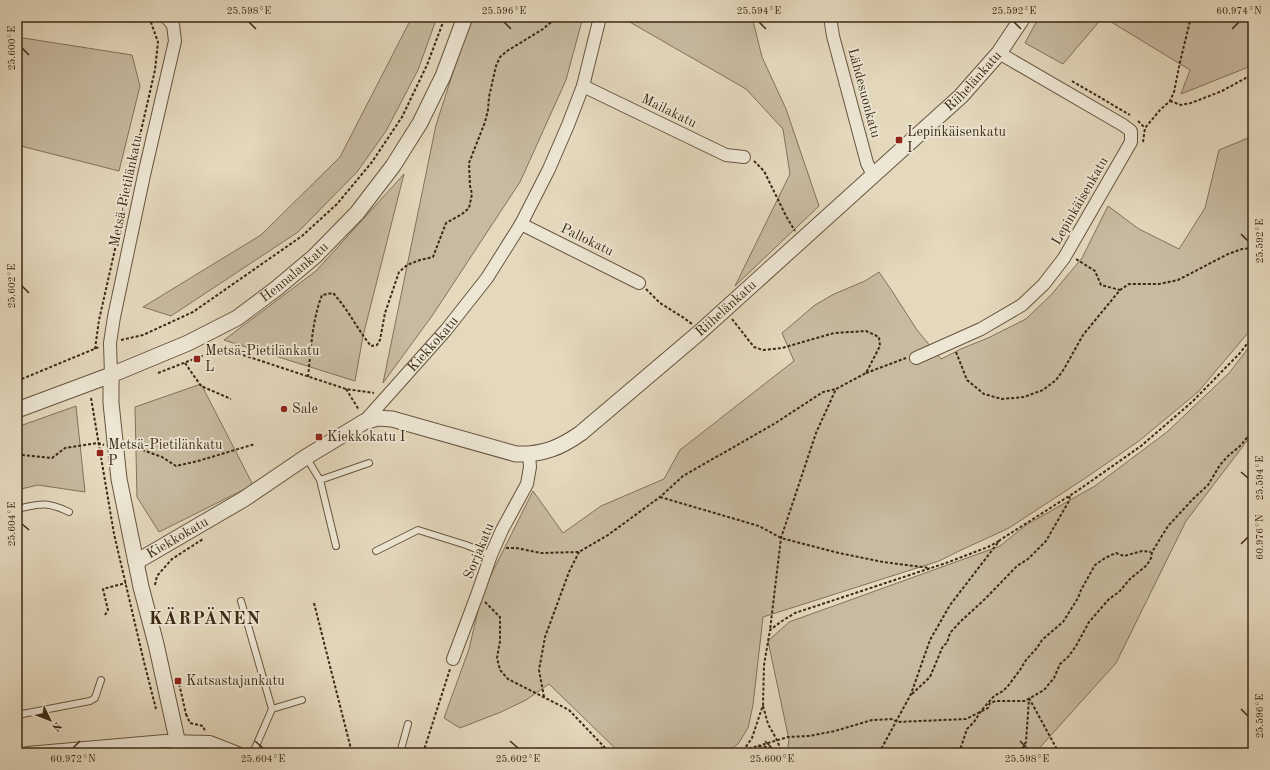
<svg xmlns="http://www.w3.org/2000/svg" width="1270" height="770" viewBox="0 0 1270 770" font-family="'Old Standard TT',serif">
	<rect width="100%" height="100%" fill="#e4d8bd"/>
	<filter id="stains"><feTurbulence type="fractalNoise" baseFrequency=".005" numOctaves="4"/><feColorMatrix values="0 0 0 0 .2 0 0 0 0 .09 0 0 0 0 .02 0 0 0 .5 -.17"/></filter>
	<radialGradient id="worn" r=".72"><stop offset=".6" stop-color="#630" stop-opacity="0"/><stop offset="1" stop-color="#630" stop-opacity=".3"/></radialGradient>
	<!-- green -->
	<path fill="#c7baa0" stroke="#82725a" d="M412 17H437L418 70 386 131 357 172 298 232 171 316 143 307 261 235 340 157Z
		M471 17H583L566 80 520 182 432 316 383 383 436 125Z
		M621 17H752L762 57 786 109 819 206 735 286 790 174 783 129 746 89Z
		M1039 17H1253V63L1246 68 1181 94 1190 70 1103 17 1063 64 1025 43Z
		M17 37 132 55 140 86 119 171 17 145Z
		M1253 136V327L1198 392 1139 441 1087 477 1009 528 957 552 939 561 763 617 753 705 748 728 738 744 724 753H620L549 684 526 700 501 712 460 728 444 718 469 649 482 593 533 491 563 533 601 506 664 479 680 450 794 361 782 333 815 305 834 294 865 281 879 272 892 291 917 330 941 359 963 348 988 338 1026 319 1051 295 1082 258 1108 206 1139 229 1179 249 1205 208 1219 150Z
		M404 174 363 336 355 381 224 340 316 271Z
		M1253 342V433L1186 521 1116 663 1035 753H787L789 740 768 641 789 622 1000 546 1026 525 1095 486 1167 432 1229 373Z
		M201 384 253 485 159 532 137 497 135 407Z
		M76 406 85 492 38 485 17 490V427Z"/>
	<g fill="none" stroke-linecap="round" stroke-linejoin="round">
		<!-- service casing -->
		<g stroke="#66553e" stroke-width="8">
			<path id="service" d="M306 457 320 480 336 546
				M320 480 369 463
				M17 509C40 504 46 501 69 512
				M376 551 418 530 466 545 491 555
				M241 601 272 709 253 753
				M272 709 302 700
				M17 715 90 701 95 698 101 680
				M400 753 408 724"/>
		</g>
		<!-- minor casing -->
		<g stroke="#66553e" stroke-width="14">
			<g id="minor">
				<path d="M830 17 833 36 867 163 873 175"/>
				<path d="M583 86 726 155 744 157"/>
				<path d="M521 224 639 283"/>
				<path d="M916 358 981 329 1022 305 1044 284 1064 258 1131 142V131L1123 125 999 53"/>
				<path d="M111 375 110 343 114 317 144 175 175 41 173 25 166 17"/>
				<path id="s1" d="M364 422 446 330 487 278 521 224 549 169 568 125 583 86 600 17"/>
				<path d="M453 659 477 595 491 555 502 530 527 484 530 467 529 455"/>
				<path d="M27 753 165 741 210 742 238 753"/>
			</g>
		</g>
		<!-- tertiary casing -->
		<g stroke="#66553e" stroke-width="17">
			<g id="tertiary">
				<path d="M111 375V403L119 479 141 587 156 644 180 753"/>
				<path id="s2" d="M17 410 111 375 188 343 237 318 277 288 315 256 357 213 393 166 420 123 443 76 465 17"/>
				<path id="s3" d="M136 562 244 499 306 457 364 422 378 418 392 419 516 454C542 455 560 448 581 433L700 332 961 96 999 53 1023 17"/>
			</g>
		</g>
		<!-- path -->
		<path stroke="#3c2914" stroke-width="2" stroke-dasharray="3 2" stroke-linecap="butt" d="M1072 81 1130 115
			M1170 101 1181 105 1191 103 1222 91 1253 74
			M1138 121 1145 128
			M1143 142 1145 128 1160 110 1170 101 1174 92 1180 62 1191 17
			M754 161 764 171 786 216 795 231
			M133 166 155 70 158 42 149 17
			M1076 259 1095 271 1101 285 1120 290
			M646 289 660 303 684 318 692 324
			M732 319 754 347 763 350 782 348 834 333 866 331 879 337 880 346 866 373 836 389 816 433 781 538 770 630
			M121 340 143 335 193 312 302 236 337 204 372 162 402 117 427 65 445 17
			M95 349 99 320 132 174
			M956 352 967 380 984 394 1002 399 1024 397 1043 390 1056 380 1064 369 1083 335 1120 290 1129 284H1159L1178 280 1228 254 1242 249 1253 248
			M185 363 201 386 231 399
			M158 373 212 352 228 350 346 389 374 393
			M866 373 906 358
			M308 377C311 349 312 321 322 295L333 293C348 309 357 329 371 346L377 345 380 340 385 313 399 272 407 265 420 260 433 257 446 223 462 214 469 208 472 194 470 186 469 163 485 122 488 110 489 97 496 66 500 57 507 51 543 29 557 17
			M17 381 99 347
			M346 389 359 410
			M91 398 114 534 144 662 156 709
			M128 447 132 446 162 457 176 466 198 461 255 444
			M17 456 22 455 52 458 65 448 98 443 104 445
			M660 497 759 526 781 538 839 553 883 562 930 568
			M506 548H516L541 553 579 552 608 535 660 497 683 476 774 424 823 392 836 389
			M155 585 157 576 172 559 203 539
			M485 602 500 617V641L497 658 500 670 508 679 569 710 610 753
			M314 603 352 753
			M105 615 108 610 103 589 126 583
			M178 679 186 714H185
			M912 694 930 677 943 646 947 643 950 633 960 622 985 599 1017 566 1028 559 1046 541 1069 501 1070 496
			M544 697 539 670 545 637 569 572 579 552
			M1029 698 1059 753
			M763 706 768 724 777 740 782 753
			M186 714 190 723 203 726 205 731
			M758 746 788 737 809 736 835 731 872 720 893 719 897 722 966 719 988 708 990 703 996 701H1025L1044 690 1054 678 1060 664 1068 657 1076 646 1089 622 1109 599 1119 592 1130 579 1147 565 1151 558 1152 552 1168 526 1193 499 1208 485 1220 465 1228 456 1240 446 1251 433 1250 430 1253 428
			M743 751 752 738 763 705 764 665 770 630 782 621 795 613 946 563 988 547 999 541
			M423 753 450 669
			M597 753 603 746
			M740 753C756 744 765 744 780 753
			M879 753 911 694 930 640 950 605 1000 540 1077 491 1141 446 1192 402 1240 353 1253 336
			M959 753 967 729 974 722 981 711 994 696 1003 691 1008 686 1020 670 1026 660 1037 648 1042 640 1063 622 1078 598 1081 590 1095 565 1105 558 1116 553 1124 556 1142 551 1151 552
			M1020 753 1026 742 1029 699
			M1252 753H1253"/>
		<!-- service -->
		<use href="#service" stroke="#ede6d4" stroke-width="6"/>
		<!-- minor -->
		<use href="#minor" stroke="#ede6d4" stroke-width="12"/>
		<!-- tertiary -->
		<use href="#tertiary" stroke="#ede6d4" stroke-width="15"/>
	</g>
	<!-- ticks -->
	<path fill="none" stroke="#3c2914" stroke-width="1.5" d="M249 22 256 29M504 22 511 29M759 22 766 29M1014 22 1021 29M1232 29 1239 22M22 48 29 55M1241 234 1248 241M22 286 29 293M1241 472 1248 478M22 524 29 530M1241 544 1248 537M1241 709 1248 716M255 741 263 748M510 741 518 748M765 741 772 748M1020 741 1027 748M73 748 80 741"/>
	<!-- markers -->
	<g fill="#8f2418" stroke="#ede6d4" stroke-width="1.5">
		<rect x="895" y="136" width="8" height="8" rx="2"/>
		<rect x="193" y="355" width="8" height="8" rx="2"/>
		<circle cx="284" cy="409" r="4"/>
		<rect x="315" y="433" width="8" height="8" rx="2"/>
		<rect x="96" y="449" width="8" height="8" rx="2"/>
		<rect x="174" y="677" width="8" height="8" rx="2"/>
	</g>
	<g text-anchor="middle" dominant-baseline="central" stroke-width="3.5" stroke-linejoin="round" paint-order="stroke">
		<!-- street labels -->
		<g font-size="14" fill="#3c2914" stroke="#ede6d4">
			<text stroke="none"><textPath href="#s3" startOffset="1022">Riihelänkatu</textPath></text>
			<text transform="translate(864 93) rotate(75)">Lähdesuonkatu</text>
			<text transform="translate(669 111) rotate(26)">Mailakatu</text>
			<text transform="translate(126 191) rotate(-78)">Metsä-Pietilänkatu</text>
			<text transform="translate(1080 201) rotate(-60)">Lepinkäisenkatu</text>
			<text transform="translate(587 240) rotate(26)">Pallokatu</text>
			<text stroke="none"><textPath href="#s2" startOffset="312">Hennalankatu</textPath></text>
			<text stroke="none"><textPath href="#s3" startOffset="686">Riihelänkatu</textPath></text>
			<text stroke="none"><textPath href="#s1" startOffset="104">Kiekkokatu</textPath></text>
			<text stroke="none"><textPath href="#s3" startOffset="48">Kiekkokatu</textPath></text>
			<text transform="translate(479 551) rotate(-68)">Sorjakatu</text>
		</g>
		<!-- poi labels -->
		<g font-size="14" fill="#3c2914" stroke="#ede6d4" text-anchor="start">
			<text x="907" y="132">Lepinkäisenkatu<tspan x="907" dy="16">I</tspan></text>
			<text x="205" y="351">Metsä-Pietilänkatu<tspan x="205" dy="16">L</tspan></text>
			<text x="292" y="409">Sale</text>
			<text x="327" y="437">Kiekkokatu I</text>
			<text x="108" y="445">Metsä-Pietilänkatu<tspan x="108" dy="16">P</tspan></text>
			<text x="186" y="681">Katsastajankatu</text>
		</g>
		<!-- district labels -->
		<g font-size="18" font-weight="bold" letter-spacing="1" fill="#3c2914" stroke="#ede6d4">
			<text x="205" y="619">KÄRPÄNEN</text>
		</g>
	</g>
	<!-- margin -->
	<rect width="1270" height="770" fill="none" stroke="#e4d8bd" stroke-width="44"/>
	<!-- north arrow -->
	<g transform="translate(50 720) rotate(133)" stroke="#ede6d4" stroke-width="3" paint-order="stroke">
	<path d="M0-3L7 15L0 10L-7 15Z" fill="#3c2914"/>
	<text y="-6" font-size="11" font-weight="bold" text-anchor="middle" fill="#3c2914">N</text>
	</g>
	<rect x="22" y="22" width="1226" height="726" fill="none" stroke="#3c2914" stroke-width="1.5"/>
	<g font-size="10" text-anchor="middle" fill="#3c2914">
		<text x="249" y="14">25.598°E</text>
		<text x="504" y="14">25.596°E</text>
		<text x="759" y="14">25.594°E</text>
		<text x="1014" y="14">25.592°E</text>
		<text x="1239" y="14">60.974°N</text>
		<text transform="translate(11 48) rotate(-90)" y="4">25.600°E</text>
		<text transform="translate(1259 241) rotate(-90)" y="4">25.592°E</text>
		<text transform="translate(11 286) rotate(-90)" y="4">25.602°E</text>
		<text transform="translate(1259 478) rotate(-90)" y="4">25.594°E</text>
		<text transform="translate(11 524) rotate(-90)" y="4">25.604°E</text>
		<text transform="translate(1259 537) rotate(-90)" y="4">60.976°N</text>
		<text transform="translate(1259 716) rotate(-90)" y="4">25.596°E</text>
		<text x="73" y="762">60.972°N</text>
		<text x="263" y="762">25.604°E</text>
		<text x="518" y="762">25.602°E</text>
		<text x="772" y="762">25.600°E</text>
		<text x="1027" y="762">25.598°E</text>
	</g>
	<rect width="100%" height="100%" filter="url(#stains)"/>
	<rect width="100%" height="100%" fill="url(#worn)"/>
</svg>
